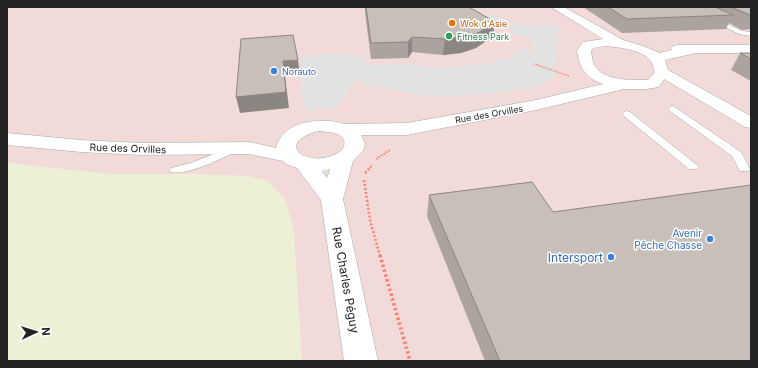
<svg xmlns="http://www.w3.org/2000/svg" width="758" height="368" viewBox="0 0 758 368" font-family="Inter,sans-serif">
	<rect width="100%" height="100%" fill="#f2efe9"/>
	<!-- commercial -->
	<path fill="#f2dad9" d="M7 7H751V361H302L268 181 248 176 180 174H108L7 163Z"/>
	<!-- farmland -->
	<path fill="#eef0d5" d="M7 163 108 174H180L248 176 268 181 285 199 294 229 302 361H7Z"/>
	<!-- parking -->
	<path fill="#e2e2e2" d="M478 12 502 18 522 26 554 25 565 33 554 34 561 42 556 43 557 55 554 60 559 62 549 71 558 74 542 84 528 88 492 94 433 97 417 95 354 81 339 106 305 111 300 79 299 56 340 53 370 59 364 63 370 65 409 64 439 68 488 63 510 58 519 49 532 51 533 45 530 37 516 36 510 29Z"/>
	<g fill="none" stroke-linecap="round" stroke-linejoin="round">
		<!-- service casing -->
		<g stroke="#a9a9a9" stroke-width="1">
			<path id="service" d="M684 7H692L742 31 751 32V36L739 34Z
				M673 106 741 152 750 169 748 171H740L732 156 670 111 668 109 670 107Z
				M627 111 630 112 697 165 699 167 697 169H689L624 116 622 114 624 112Z
				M234 146 239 149 238 151C222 158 187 176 171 172L169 170 171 168 191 163Z"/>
		</g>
		<!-- minor casing -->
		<g stroke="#a9a9a9" stroke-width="1">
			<path id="minor" d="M551 7H564L623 40 646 47 659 53 672 50 671 49 673 46 678 45H751V53H696L665 60 668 70 751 116V128L745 127 664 79 659 87 646 89H624L536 110 407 135H361L365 144 363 151 353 161 343 199 378 361H344L321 200 297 168 288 165 283 161 249 154 141 155 81 152 7 145V133L81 140 141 143 249 142 276 148C283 120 322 117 345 124L407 123 536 100 603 84C586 78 580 69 577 51L583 42 603 39ZM606 46C618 47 642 50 650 60 653 62 653 68 655 72L648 80H646C631 80 604 81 595 66 592 62 592 56 591 51L593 48ZM319 131C327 132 348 132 344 146 343 150 340 152 336 154 304 169 274 142 319 131ZM330 169 327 178 322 171Z"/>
		</g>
		<!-- path-far3 -->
		<path stroke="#fa8072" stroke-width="1.5" stroke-dasharray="1 1" stroke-linecap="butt" d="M534 64 569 76"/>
		<!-- path-far2 -->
		<path stroke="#fa8072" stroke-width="2" stroke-dasharray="1.5 1.5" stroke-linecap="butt" d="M376 159 390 150
			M370 168 372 165"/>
		<!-- path-far1 -->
		<path stroke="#fa8072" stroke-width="2.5" stroke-dasharray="2 2" stroke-linecap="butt" d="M365 173 371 167
			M364 180 370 220 380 256"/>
		<!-- path -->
		<path stroke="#fa8072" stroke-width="3.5" stroke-dasharray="2.5 2.5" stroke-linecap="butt" d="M380 255 410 361"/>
		<!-- service -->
		<use href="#service" fill="#fff" fill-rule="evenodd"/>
		<!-- minor -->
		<use href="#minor" fill="#fff" fill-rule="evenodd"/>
	</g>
	<!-- wall -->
	<path fill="#aba49e" d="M365 7H469L495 22 493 36 476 48 461 53 443 55 412 52 408 58 371 59 365 13Z
		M583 7H751V29L742 30 729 23 726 29 622 33Z
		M740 53H751V81L731 70Z
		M429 195 553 212 751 361H485L427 216Z"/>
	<!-- shaded-wall -->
	<path fill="#8b8681" d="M495 22 493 36 476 48 461 53 443 55 445 39Z
		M412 37V52L408 58V42Z
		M298 60 300 75 285 76 289 108 240 113 236 97 283 61Z"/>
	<!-- building -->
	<path fill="#c7bfb8" stroke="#8b8681" d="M366 7H469L495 22 478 33 463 37 445 39 412 37 408 42 371 43Z
		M608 7H715L733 15 627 19Z
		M731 7H751V15H750Z
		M293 35 298 60 283 61 286 92 236 97 241 39Z
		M740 53H751V59Z
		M532 182 553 212 751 185V361H500L429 195Z"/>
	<!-- markers -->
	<circle fill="#e8710a" stroke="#fff" stroke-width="1.5" cx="452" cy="23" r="4"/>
	<circle fill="#2e9e5b" stroke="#fff" stroke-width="1.5" cx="449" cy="36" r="4"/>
	<g fill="#3f7fe0" stroke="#fff" stroke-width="1.5">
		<circle cx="274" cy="71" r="4"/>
		<circle cx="710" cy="239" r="4"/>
		<circle cx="611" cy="257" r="4"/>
	</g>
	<g text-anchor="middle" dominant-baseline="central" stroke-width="3" stroke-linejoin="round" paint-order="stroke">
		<!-- far-food labels -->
		<g font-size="9" fill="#c56008" stroke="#fff" text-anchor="start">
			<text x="460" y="23">Wok d'Asie</text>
		</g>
		<!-- far-leisure labels -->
		<g font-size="9" fill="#27864d" stroke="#fff" text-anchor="start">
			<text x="457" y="36">Fitness Park</text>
		</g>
		<!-- far-shop labels -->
		<g font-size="9" fill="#366cbe" stroke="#fff" text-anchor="start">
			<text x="282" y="71">Norauto</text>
		</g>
		<!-- far-street labels -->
		<g font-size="9" fill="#222" stroke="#fff">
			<text transform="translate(489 114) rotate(-10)">Rue des Orvilles</text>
		</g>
		<!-- street labels -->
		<g font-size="10" fill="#222" stroke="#fff">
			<text transform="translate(128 148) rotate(2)">Rue des Orvilles</text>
		</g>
		<!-- shop labels -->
		<g font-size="10" fill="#366cbe" stroke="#fff" text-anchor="end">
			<text x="702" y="233">Avenir<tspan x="702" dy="12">Pêche Chasse</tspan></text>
		</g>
		<!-- near-shop labels -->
		<g font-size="12" fill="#366cbe" stroke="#fff" text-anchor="end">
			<text x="603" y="257">Intersport</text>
		</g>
		<!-- near-street labels -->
		<g font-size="12" fill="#222" stroke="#fff">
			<text transform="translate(346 280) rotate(80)">Rue Charles Péguy</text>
		</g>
	</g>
	<!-- border -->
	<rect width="758" height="368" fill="none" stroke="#222222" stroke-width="16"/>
	<!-- north arrow -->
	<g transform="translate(36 332) rotate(86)" stroke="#ffffff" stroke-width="3" paint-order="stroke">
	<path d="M0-3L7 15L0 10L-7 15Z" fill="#222222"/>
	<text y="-6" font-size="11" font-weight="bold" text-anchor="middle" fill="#222222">N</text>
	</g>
</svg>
